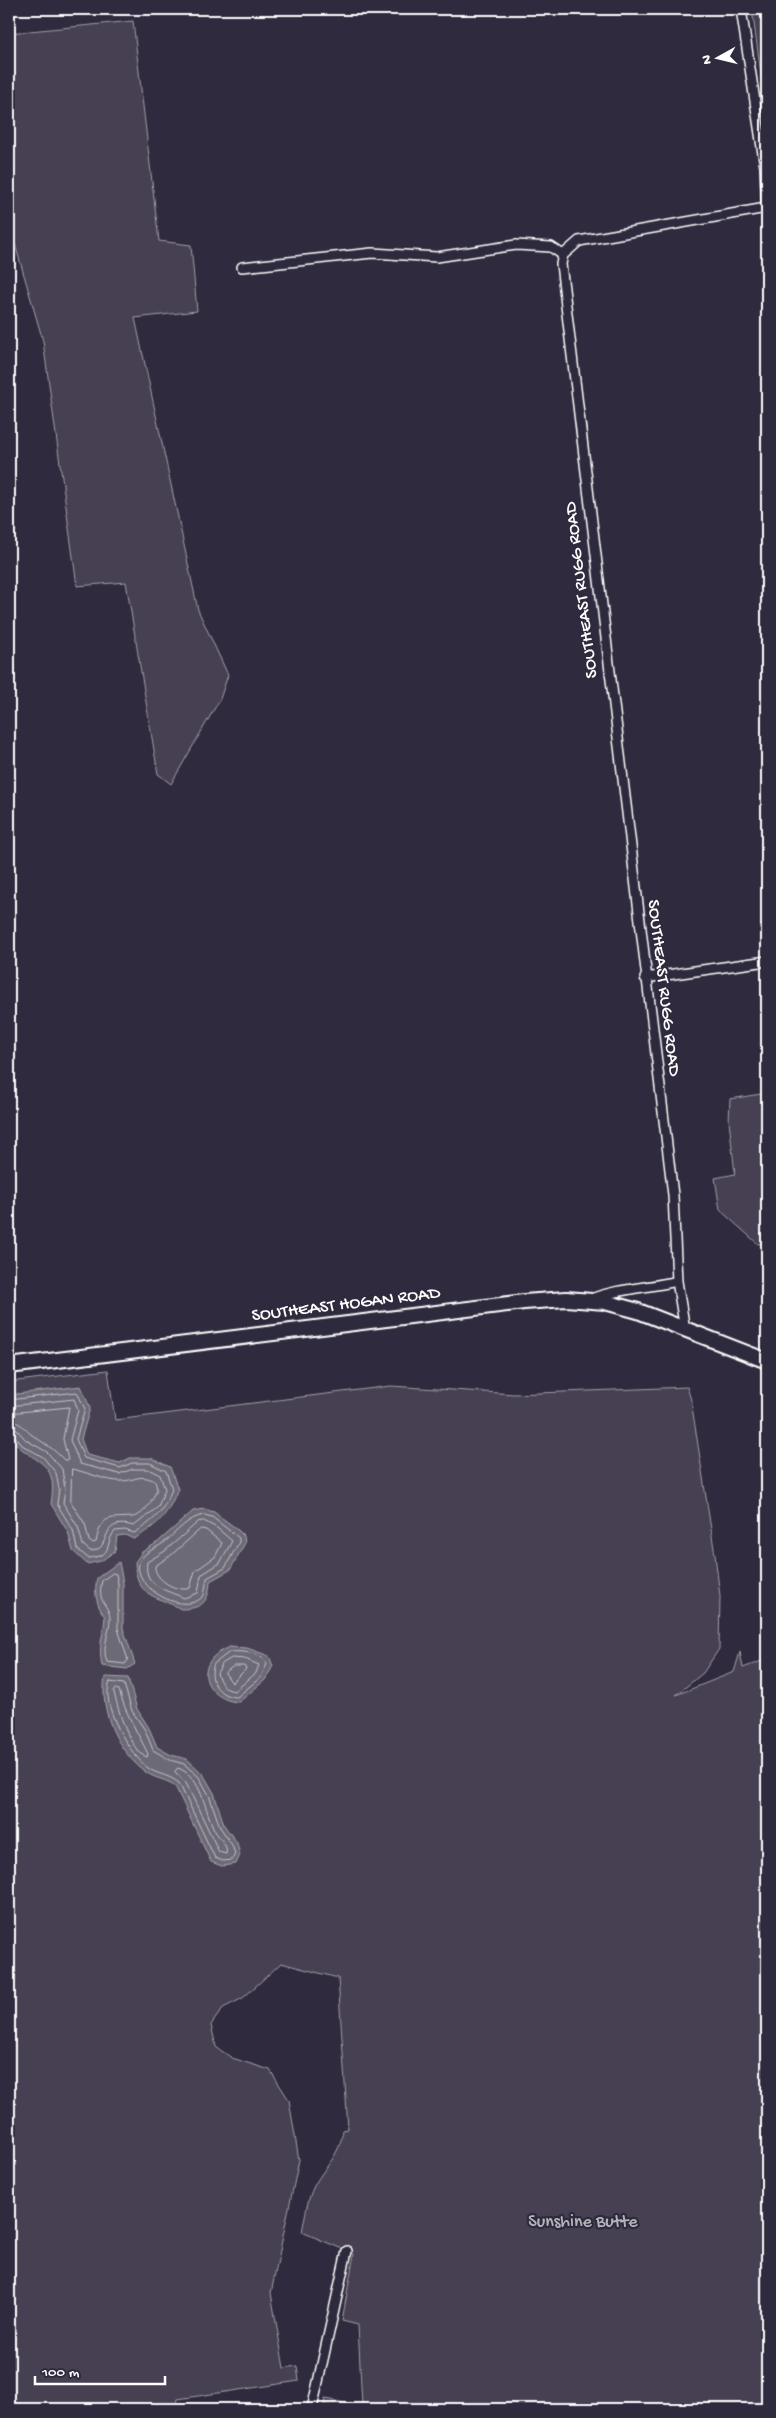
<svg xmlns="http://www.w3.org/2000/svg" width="776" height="2418" viewBox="0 0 776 2418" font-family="'Gochi Hand',sans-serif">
	<rect width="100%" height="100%" fill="#2f2a3d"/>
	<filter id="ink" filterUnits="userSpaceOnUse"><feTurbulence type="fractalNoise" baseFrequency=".02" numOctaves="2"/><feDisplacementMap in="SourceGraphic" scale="10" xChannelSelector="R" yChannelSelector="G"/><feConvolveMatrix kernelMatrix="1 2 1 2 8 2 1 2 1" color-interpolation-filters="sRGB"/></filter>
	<g filter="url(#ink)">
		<!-- green -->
		<path fill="#464152" stroke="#a2a0a8" d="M752 9H767V118Z
			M133 21 159 241 191 245 197 311 135 318 198 610 228 675 220 699 171 784 158 774 126 582 77 586 43 341 13 237 9 231V33Z
			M767 1093V1243L758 1244 720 1210 715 1178 735 1174 729 1121 730 1099Z
			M108 1370 115 1420 391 1386 514 1394 687 1387 691 1400 715 1555 720 1596 719 1649 703 1673 676 1695 734 1672 740 1652 743 1668 767 1659V2409H345L324 2405 325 2399 362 2406 358 2325 342 2321 354 2254 302 2232C305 2217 307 2200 314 2186 326 2164 339 2158 343 2130L348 2129 338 1978 281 1963 243 1998 223 2008 211 2025 216 2047 232 2058 270 2070 289 2100 299 2160 271 2293 284 2368 297 2366 299 2381 178 2399 175 2409H9V1382Z"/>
		<!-- water -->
		<path fill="#6d6a77" stroke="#a7a6ad" d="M81 1386 90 1408 81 1439 87 1455 120 1463 130 1458H151L170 1467 178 1489C166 1517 160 1523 134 1539L125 1535 117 1536 115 1551 101 1561 87 1564 73 1551 68 1532 51 1504C59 1457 34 1466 9 1437V1395Z
			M204 1509 214 1512 237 1529 244 1536 245 1543 230 1570 210 1581C209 1601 203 1609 181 1609 156 1595 136 1598 135 1562L142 1552 158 1542 193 1511Z
			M119 1562 123 1583V1628L135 1664 127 1669 102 1666C98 1644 103 1638 105 1617 96 1604 94 1594 97 1578Z
			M229 1647 247 1648 269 1656 273 1666 265 1680 239 1702C219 1702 196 1682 210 1661 214 1654 222 1651 229 1647Z
			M105 1677 128 1678 137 1709 149 1728 157 1747 171 1755 187 1759 203 1774 214 1793 224 1825 237 1843 240 1855 236 1864 222 1866 211 1862 175 1786C166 1779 156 1779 147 1773 118 1753 99 1711 105 1677Z"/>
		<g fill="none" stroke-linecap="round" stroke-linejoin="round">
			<!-- shore -->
			<path stroke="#c5c3c9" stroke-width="1" d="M9 1400 77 1392 85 1409 76 1439 84 1458 120 1468 132 1463H150L166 1471 172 1489C163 1512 155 1520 134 1533L125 1530 115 1531C103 1545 115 1556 88 1558L77 1549 73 1530 57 1504 59 1489 56 1473 43 1457 22 1445 14 1435 9 1434
				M9 1406 74 1399 78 1410 70 1440 80 1464 119 1474 133 1469H148L160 1475 165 1489 158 1507 134 1526C96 1516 114 1551 90 1551L83 1545 78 1527 63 1503 65 1489 62 1469 47 1452 26 1440 17 1430 9 1428
				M9 1413 69 1407 63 1439 68 1460H64C53 1448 45 1444 32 1435 24 1429 21 1421 9 1421
				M72 1469C84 1471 108 1482 121 1481 135 1481 139 1473 155 1481L157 1489C153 1498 145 1516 132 1517 109 1519 102 1513 96 1542L92 1543 89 1541 85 1524 71 1502Z
				M204 1515 212 1517 239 1538V1542L225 1568 207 1578 204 1595C185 1620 126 1583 141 1559 146 1551 159 1547 166 1541 177 1531 189 1517 204 1515Z
				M204 1521 217 1528 232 1541 220 1563 201 1575 198 1593 184 1598C167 1590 143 1587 147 1562L165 1551 198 1522Z
				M201 1529 206 1530 222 1543 215 1557 195 1571 190 1588C178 1593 154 1580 155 1566L170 1556Z
				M113 1573 116 1574 118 1584V1629L128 1660 125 1664 107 1662C101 1646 110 1634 110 1619 110 1605 96 1604 102 1581Z
				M230 1652C241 1651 262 1652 267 1664L261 1677 237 1697C219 1697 207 1680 214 1664Z
				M232 1658 245 1659 259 1665 256 1673 235 1691C224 1690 220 1683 217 1673L222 1664Z
				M234 1666H244L246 1669 232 1683 225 1673Z
				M110 1682 124 1684 132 1711 145 1730 153 1750 170 1760 184 1764 199 1777 209 1795 220 1827 232 1845 235 1854 232 1860 223 1861 215 1858 179 1783C169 1775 160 1775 151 1770 131 1758 99 1704 110 1682Z
				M116 1689 119 1690C125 1713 138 1733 148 1754L147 1757C129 1751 118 1709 114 1692Z
				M178 1768C203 1777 204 1811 215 1831 219 1838 229 1846 226 1854L219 1852 185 1781 175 1772Z"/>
			<!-- minor casing -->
			<g stroke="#fff" stroke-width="12">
				<path id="minor" d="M741 9 765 167 767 212
					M242 267 372 253 437 257 516 245 551 247 563 255
					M645 978 767 961
					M591 1299C619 1288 649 1288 677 1281
					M685 1330 677 1281 673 1195 561 264 563 255 579 241 766 208
					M312 2409 347 2251"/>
			</g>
			<!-- primary casing -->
			<g stroke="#fff" stroke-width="18">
				<path id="primary" d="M9 1366 524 1302 566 1299 605 1302 638 1311 767 1361"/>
			</g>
			<!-- minor -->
			<use href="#minor" stroke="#2f2a3d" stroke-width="9"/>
			<!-- primary -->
			<use href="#primary" stroke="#2f2a3d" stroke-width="14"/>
		</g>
	</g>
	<g text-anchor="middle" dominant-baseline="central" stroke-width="4.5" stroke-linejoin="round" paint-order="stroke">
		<!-- street labels -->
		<g font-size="18" fill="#fff" stroke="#2f2a3d">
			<text transform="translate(582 590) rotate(-97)">SOUTHEAST RUGG ROAD</text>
			<text transform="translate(663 988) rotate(83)">SOUTHEAST RUGG ROAD</text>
			<text transform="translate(346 1305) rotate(-7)">SOUTHEAST HOGAN ROAD</text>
		</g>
		<!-- park labels -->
		<g font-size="18" fill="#b5b3ba" stroke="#2f2a3d">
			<text x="583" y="2222">Sunshine Butte</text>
		</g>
	</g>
	<!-- margin -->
	<rect width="776" height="2418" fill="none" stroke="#2f2a3d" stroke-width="30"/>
	<rect x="15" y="15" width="746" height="2388" fill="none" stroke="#fff" stroke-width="2" filter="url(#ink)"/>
	<!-- north arrow -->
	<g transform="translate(718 58) rotate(262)" stroke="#2f2a3d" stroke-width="4" paint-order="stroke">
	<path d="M0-4L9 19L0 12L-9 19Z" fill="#ffffff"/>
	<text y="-8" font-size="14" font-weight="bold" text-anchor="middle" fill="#ffffff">N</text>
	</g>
	<!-- scale -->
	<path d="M35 2376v8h130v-8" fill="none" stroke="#ffffff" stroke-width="2.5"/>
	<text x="42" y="2376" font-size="15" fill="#ffffff" stroke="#2f2a3d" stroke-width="4" paint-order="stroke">100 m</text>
</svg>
